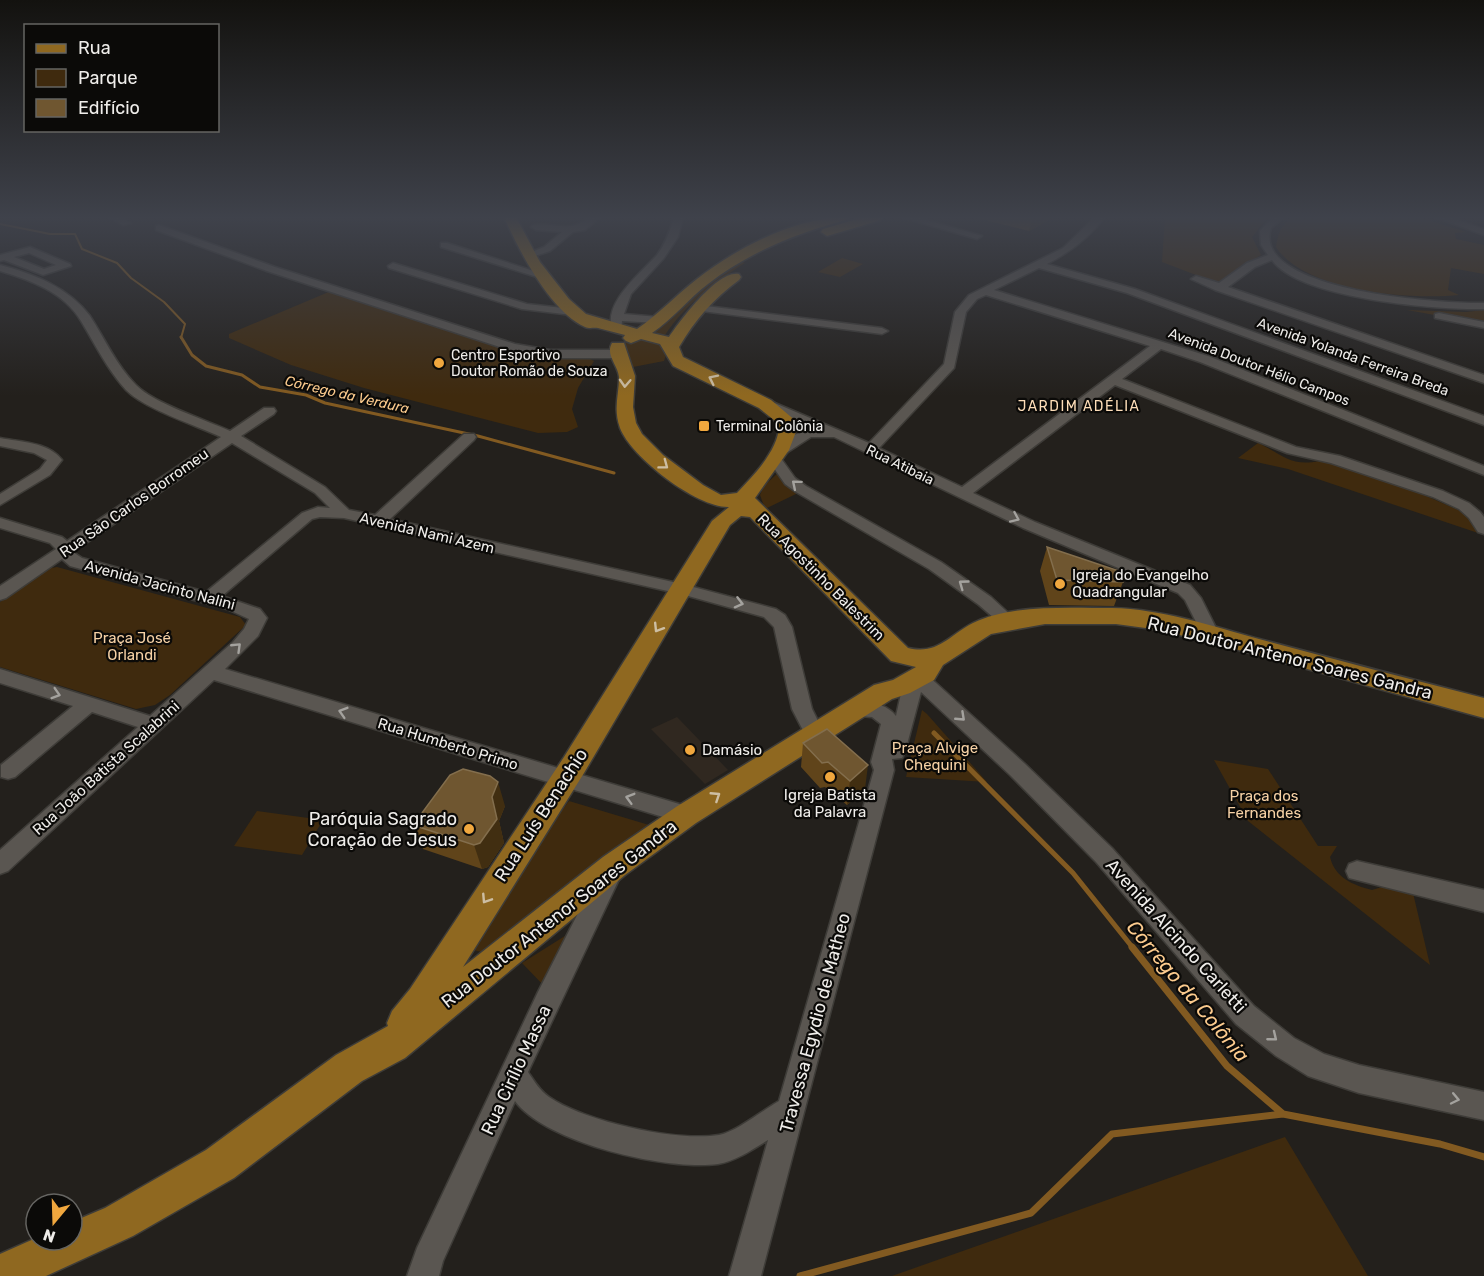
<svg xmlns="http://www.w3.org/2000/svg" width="1484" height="1276" viewBox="0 0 1484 1276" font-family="Rubik,sans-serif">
	<rect width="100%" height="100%" fill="#23201c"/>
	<!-- built -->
	<path fill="#302820" d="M677 717 728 770 705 784 651 729Z"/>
	<!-- green -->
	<path fill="#3f2a0e" d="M1165 217H1268L1252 237 1261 255 1217 283 1162 262Z
		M1293 217H1418L1466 232 1455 233 1456 239 1484 245V274L1451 268 1448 290 1459 295C1411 300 1305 292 1276 247 1278 233 1281 225 1293 217Z
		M842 258 863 264 840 277 818 272Z
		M739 261 745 263C715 282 685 305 665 335L652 334 693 294Z
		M331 291 505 350 540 357H586L594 361 578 388 572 409 578 427 567 432 538 433 364 388 291 365 229 338V334Z
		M1407 310 1466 312 1484 310V324Z
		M635 339 660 340 667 352 664 361 633 367 627 360 628 353 622 345Z
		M1258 443C1282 454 1290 467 1319 461L1321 459 1389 480 1484 521V535L1288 469 1238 458Z
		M781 470 798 493 767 508 764 506 760 495 764 486Z
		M57 567 240 617 246 625 170 695 155 705 136 709 0 667V602L46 569Z
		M922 710 927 714 987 782 906 777Z
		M1214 760 1268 769 1318 846H1337L1330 857C1335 878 1353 885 1372 890L1382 887 1413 893 1430 965 1248 821Z
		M569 801 649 825 493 947 486 953 473 950 520 866Z
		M257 811 323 820 302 855 234 846Z
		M576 929 546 988 522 963Z
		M1285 1137 1368 1276H892Z"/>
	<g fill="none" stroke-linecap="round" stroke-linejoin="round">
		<!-- stream-far3 -->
		<path stroke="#825a21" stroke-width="2" d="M0 224 50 234H75L82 249 117 263 131 278 164 302 185 324 181 338"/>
		<!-- stream-far2 -->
		<path stroke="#825a21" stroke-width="3" d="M181 337 192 355 206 366 242 375 260 387 306 395 325 403 478 436 614 473"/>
		<!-- stream-far1 -->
		<path stroke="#825a21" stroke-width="5" d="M934 733 1073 873 1133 948"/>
		<!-- stream -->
		<path stroke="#825a21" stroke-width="7" d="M1132 947 1227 1066 1283 1114 1440 1144 1484 1157
			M800 1276 1031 1213 1112 1134 1283 1114"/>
		<!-- minor casing -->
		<g stroke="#3e3c38" stroke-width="3">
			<path id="minor" d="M108 217H120L131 223 123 225Z
				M590 217H600L585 230 573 232 550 251 529 258 524 255 544 247 562 232 536 230 531 227 533 225C556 222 569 234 590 217Z
				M674 217H683L678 237 664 258 631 294 624 314 659 317 665 320 659 323 622 321 621 331H613C601 304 641 273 657 255 666 243 670 231 674 217Z
				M901 217H916L982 236 977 239Z
				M1095 217H1105C1089 238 1070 252 1047 264L1135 289 1484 416V425L1127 293 1039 268 994 290 1208 356 1484 466V475L1200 362 1161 349 1122 379 1296 447 1340 456 1443 491 1469 503 1480 512 1484 517V534L1478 532 1469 518 1459 509 1433 497 1331 463 1287 453 1115 385 973 493 1035 522 1190 585 1201 598 1219 634 1216 638H1204L1185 600 1178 593 1023 528 834 437H811L780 457 795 478 806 486 941 562 991 597 1017 621 1014 625H1002L979 605 929 569 796 492 785 484 767 458 791 436 814 428 760 407 758 404 760 401H770L869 443 944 364 955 312 969 295 1063 248ZM986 295 1150 346 962 487 879 448 954 368 966 312 977 299Z
				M1284 217 1271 228C1250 292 1448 304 1484 303V309C1438 310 1299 299 1272 260L1255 267 1228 287 1484 375V383L1215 290 1191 279 1196 276 1219 283 1247 263 1268 255 1261 245 1260 231 1272 218Z
				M1435 217H1449L1484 229V235Z
				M159 225 275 267 515 344 550 350H617L623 354 617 358H550L509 350 267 271 156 230V226Z
				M441 243H447L546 275 537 277 441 247Z
				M30 247 70 264 71 266 43 275 4 260 0 261V255ZM29 253 56 265 44 269 14 257Z
				M393 263 527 304 572 309 578 312 572 315 522 309 389 268 388 266Z
				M0 265C34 274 68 287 90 316 105 339 116 365 136 385 153 403 206 420 230 431L264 408H274L276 411 274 414 241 436 325 487 349 510 375 515 464 434H474L476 437 474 440 390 519 682 584 776 609 785 615 792 627 812 709 824 733 821 738 814 741 807 738 792 709 774 627 764 617 681 594 344 518 320 517 312 519 222 596 260 609 267 618 258 636 225 669 686 806 694 809 697 815 694 821 686 824 214 680 8 871 0 874V850L138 727 92 712 15 777 8 779 1 777V765L73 706 0 683V669L150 716 233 642 244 629 249 619 227 609 70 566 62 559 6 598 0 600V586L56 549 50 543 0 528V518L62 537 67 541 221 437C197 426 143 408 126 390 107 369 95 344 81 321 64 292 30 280 0 271ZM232 443 315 493 330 508 318 507 302 513 206 592 82 558 73 552Z
				M698 305 882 328 888 331 882 334 694 310 693 308Z
				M1439 313 1484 322V328L1435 318V314Z
				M0 438C20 442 49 442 62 460L50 475 0 505V494L40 469 47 460 34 453 0 446Z
				M918 671 925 673 1024 763 1112 848 1254 1006 1294 1038 1324 1054 1359 1065 1484 1092V1120L1359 1093 1308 1076 1276 1056 1236 1024 1096 862 1010 775 921 692 905 752 902 758 892 759 894 770 761 1276H729L768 1140C753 1149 736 1161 718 1164 667 1171 546 1143 515 1101L443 1261 439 1276H407L417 1248 538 992 601 868 609 865 617 868 621 875 528 1072C534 1081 540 1091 549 1097 583 1121 677 1142 719 1135 736 1132 763 1110 779 1101L874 770 871 762 881 724 872 717 846 715 843 710 846 705C863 700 884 701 896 716L904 680 906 675Z
				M1357 861 1484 890V912L1349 878 1346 871 1349 864Z"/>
		</g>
		<!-- major casing -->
		<g stroke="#3e3c38" stroke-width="3">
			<path id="major" d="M504 217H516L540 262 569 299 586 314 637 329C659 314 676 295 697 279 738 247 796 217 848 217L846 220C797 233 749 252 708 284 688 299 673 319 652 333L669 337C680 321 718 269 739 274L741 277 739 280C713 299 695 320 679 347L683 357 771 400 797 422V429L789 450 755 498 908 648C938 655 948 636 973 623 1011 604 1070 608 1112 608 1161 609 1212 626 1259 639 1334 659 1409 679 1484 698V718L1210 642 1153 629 1116 624H1045L991 634 943 665 934 680 910 693 892 699 696 823 625 875 405 1058 362 1081 234 1178 133 1236 46 1276H0V1254L36 1238V1240H72V1222L105 1208 206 1150 336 1055 388 1026 387 1023 392 1011 410 989 564 757 712 521 729 507C697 508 631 457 620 428 613 409 619 395 619 377 618 365 605 355 612 343H624L635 376 633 407 636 423 642 434 663 455 703 485 721 495 737 493C753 476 780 449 779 424L759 408 673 366 660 344 641 339 631 343 626 341 623 338 625 335C616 333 607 330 598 328 594 327 590 329 585 327 551 312 519 251 504 217ZM741 516 750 517 891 661 916 667 893 680 874 685 676 807 603 857 463 967 584 773 730 525Z
				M864 217H883L881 220 827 236 821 232 823 229Z"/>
		</g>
		<!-- minor -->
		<use href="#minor" fill="#5a5651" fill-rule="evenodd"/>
		<!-- major -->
		<use href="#major" fill="#8f6820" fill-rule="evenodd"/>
	</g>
	<!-- wall -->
	<path fill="#60441a" d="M973 217H1054L1029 231Z
		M1047 547 1123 582 1114 606 1049 605 1040 571Z
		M803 743 865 789 847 805 825 787 820 788 801 767Z
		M505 806 499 821 504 843 488 867 482 869 423 849 413 825Z"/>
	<!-- shaded-wall -->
	<path fill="#412e11" d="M1032 217H1054L1029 231Z
		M868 765 865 789 847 805 850 781Z
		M498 782 505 806 499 821 504 843 488 867 482 869 474 845Z"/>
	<!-- building -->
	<path fill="#6f5630" stroke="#836e4d" stroke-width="1.5" d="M1047 547 1122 572 1123 582 1057 580Z
		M827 729 868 765 850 781 828 762 822 763 803 743Z
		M463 769 490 776 498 782 492 797 497 819 480 843 474 845 413 825 450 775Z"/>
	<!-- one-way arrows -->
	<defs><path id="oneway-chevron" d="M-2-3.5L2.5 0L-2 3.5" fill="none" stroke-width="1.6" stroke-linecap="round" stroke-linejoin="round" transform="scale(1.5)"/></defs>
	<g stroke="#cdbea3">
		<use href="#oneway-chevron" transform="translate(713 379) rotate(-154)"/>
		<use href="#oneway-chevron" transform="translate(625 383) rotate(93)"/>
		<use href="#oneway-chevron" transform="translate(664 465) rotate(37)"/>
		<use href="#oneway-chevron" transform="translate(658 628) rotate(122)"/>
		<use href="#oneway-chevron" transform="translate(716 796) rotate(-33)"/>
		<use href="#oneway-chevron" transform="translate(486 899) rotate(123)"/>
	</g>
	<g stroke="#a4a29e">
		<use href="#oneway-chevron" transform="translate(796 484) rotate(-140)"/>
		<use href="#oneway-chevron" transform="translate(1015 518) rotate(24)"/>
		<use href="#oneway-chevron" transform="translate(963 584) rotate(-144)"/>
		<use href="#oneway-chevron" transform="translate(739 603) rotate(14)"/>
		<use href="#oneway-chevron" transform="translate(237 647) rotate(-44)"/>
		<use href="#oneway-chevron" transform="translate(56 694) rotate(17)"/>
		<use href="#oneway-chevron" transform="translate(343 712) rotate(-163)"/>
		<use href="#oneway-chevron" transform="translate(961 717) rotate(43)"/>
		<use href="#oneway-chevron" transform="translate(630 798) rotate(-164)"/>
		<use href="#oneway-chevron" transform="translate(1273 1037) rotate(39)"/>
		<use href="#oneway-chevron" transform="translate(1455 1099) rotate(12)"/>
	</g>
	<!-- sky -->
	<linearGradient id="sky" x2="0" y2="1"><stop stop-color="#13120f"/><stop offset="0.55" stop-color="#3f424b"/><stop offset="1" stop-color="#3f424b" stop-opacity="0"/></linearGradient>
	<rect width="1484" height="396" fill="url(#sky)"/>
	<!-- markers -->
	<g fill="#f0a73e" stroke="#0b0a08" stroke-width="2">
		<circle cx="439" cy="363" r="6"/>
		<rect x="698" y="420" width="12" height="12" rx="3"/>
		<circle cx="1060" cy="584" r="6"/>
		<circle cx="690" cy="750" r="6"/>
		<circle cx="830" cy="777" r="6"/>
		<circle cx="469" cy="829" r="6"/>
	</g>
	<g text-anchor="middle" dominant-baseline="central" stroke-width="4.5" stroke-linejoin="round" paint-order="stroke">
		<!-- far-poi labels -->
		<g font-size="14" fill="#efedea" stroke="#0b0a08" text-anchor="start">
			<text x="451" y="355">Centro Esportivo<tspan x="451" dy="16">Doutor Romão de Souza</tspan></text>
			<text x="716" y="426">Terminal Colônia</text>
		</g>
		<!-- far-street labels -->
		<g font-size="14" fill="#efedea" stroke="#0b0a08">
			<text transform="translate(1353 357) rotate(20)">Avenida Yolanda Ferreira Breda</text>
			<text transform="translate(1259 367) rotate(21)">Avenida Doutor Hélio Campos</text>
			<text transform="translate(900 465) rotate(26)">Rua Atibaia</text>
		</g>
		<!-- far-water labels -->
		<g font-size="14" font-style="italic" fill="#fccb8e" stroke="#0b0a08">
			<text transform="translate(347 395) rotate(13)">Córrego da Verdura</text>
		</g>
		<!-- far-neighbourhood labels -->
		<g font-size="14" letter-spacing="1.5" fill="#fedeb9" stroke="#0b0a08">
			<text x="1079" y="406">JARDIM ADÉLIA</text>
		</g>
		<!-- street labels -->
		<g font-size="15" fill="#efedea" stroke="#0b0a08">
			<text transform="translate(134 503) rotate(-35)">Rua São Carlos Borromeu</text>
			<text transform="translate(427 533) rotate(13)">Avenida Nami Azem</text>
			<text transform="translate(821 577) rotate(45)">Rua Agostinho Balestrim</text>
			<text transform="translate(160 585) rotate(15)">Avenida Jacinto Nalini</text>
			<text transform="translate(448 744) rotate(17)">Rua Humberto Primo</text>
			<text transform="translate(106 768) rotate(-42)">Rua João Batista Scalabrini</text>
		</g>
		<!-- poi labels -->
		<g font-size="15" fill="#efedea" stroke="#0b0a08" text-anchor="start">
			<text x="1072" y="575">Igreja do Evangelho<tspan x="1072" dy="17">Quadrangular</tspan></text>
			<text x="702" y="750">Damásio</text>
			<text x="830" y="795" text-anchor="middle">Igreja Batista<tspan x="830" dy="17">da Palavra</tspan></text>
		</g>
		<!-- park labels -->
		<g font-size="15" fill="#f6d1a5" stroke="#0b0a08">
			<text x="132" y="638">Praça José<tspan x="132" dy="17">Orlandi</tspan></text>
			<text x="935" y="748">Praça Alvige<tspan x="935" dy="17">Chequini</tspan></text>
			<text x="1264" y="796">Praça dos<tspan x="1264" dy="17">Fernandes</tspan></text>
		</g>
		<!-- near-street labels -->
		<g font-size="18" fill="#efedea" stroke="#0b0a08">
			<text transform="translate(1290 658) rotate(14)">Rua Doutor Antenor Soares Gandra</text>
			<text transform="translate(541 815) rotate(-57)">Rua Luís Benachio</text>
			<text transform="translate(559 914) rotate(-38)">Rua Doutor Antenor Soares Gandra</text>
			<text transform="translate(1176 936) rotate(48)">Avenida Alcindo Carletti</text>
			<text transform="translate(815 1023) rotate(-75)">Travessa Egydio de Matheo</text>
			<text transform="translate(516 1070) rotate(-65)">Rua Cirílio Massa</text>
		</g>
		<!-- near-poi labels -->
		<g font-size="18" fill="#efedea" stroke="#0b0a08" text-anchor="end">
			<text x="457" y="819">Paróquia Sagrado<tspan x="457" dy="21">Coração de Jesus</tspan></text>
		</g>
		<!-- near-water labels -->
		<g font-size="20" font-style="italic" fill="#fccb8e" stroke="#0b0a08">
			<text transform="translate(1188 991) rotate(50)">Córrego da Colônia</text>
		</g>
	</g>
	<!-- legend -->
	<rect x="24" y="24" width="195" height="108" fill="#0b0a08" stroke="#666562" stroke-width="1.5"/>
	<rect x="36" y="44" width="30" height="9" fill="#8f6820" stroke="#666562" stroke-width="1.5"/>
	<text x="78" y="54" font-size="18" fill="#efedea">Rua</text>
	<rect x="36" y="69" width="30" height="18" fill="#3f2a0e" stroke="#666562" stroke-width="1.5"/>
	<text x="78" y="84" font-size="18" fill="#efedea">Parque</text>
	<rect x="36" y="99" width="30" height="18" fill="#6f5630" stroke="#666562" stroke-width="1.5"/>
	<text x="78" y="114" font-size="18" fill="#efedea">Edifício</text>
	<!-- north arrow -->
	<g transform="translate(54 1222) rotate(199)"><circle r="28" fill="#0b0a08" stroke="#666562" stroke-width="1.5"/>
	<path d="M0-4.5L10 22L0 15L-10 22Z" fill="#f0a73e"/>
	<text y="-9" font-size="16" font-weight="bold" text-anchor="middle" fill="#efedea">N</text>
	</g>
</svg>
